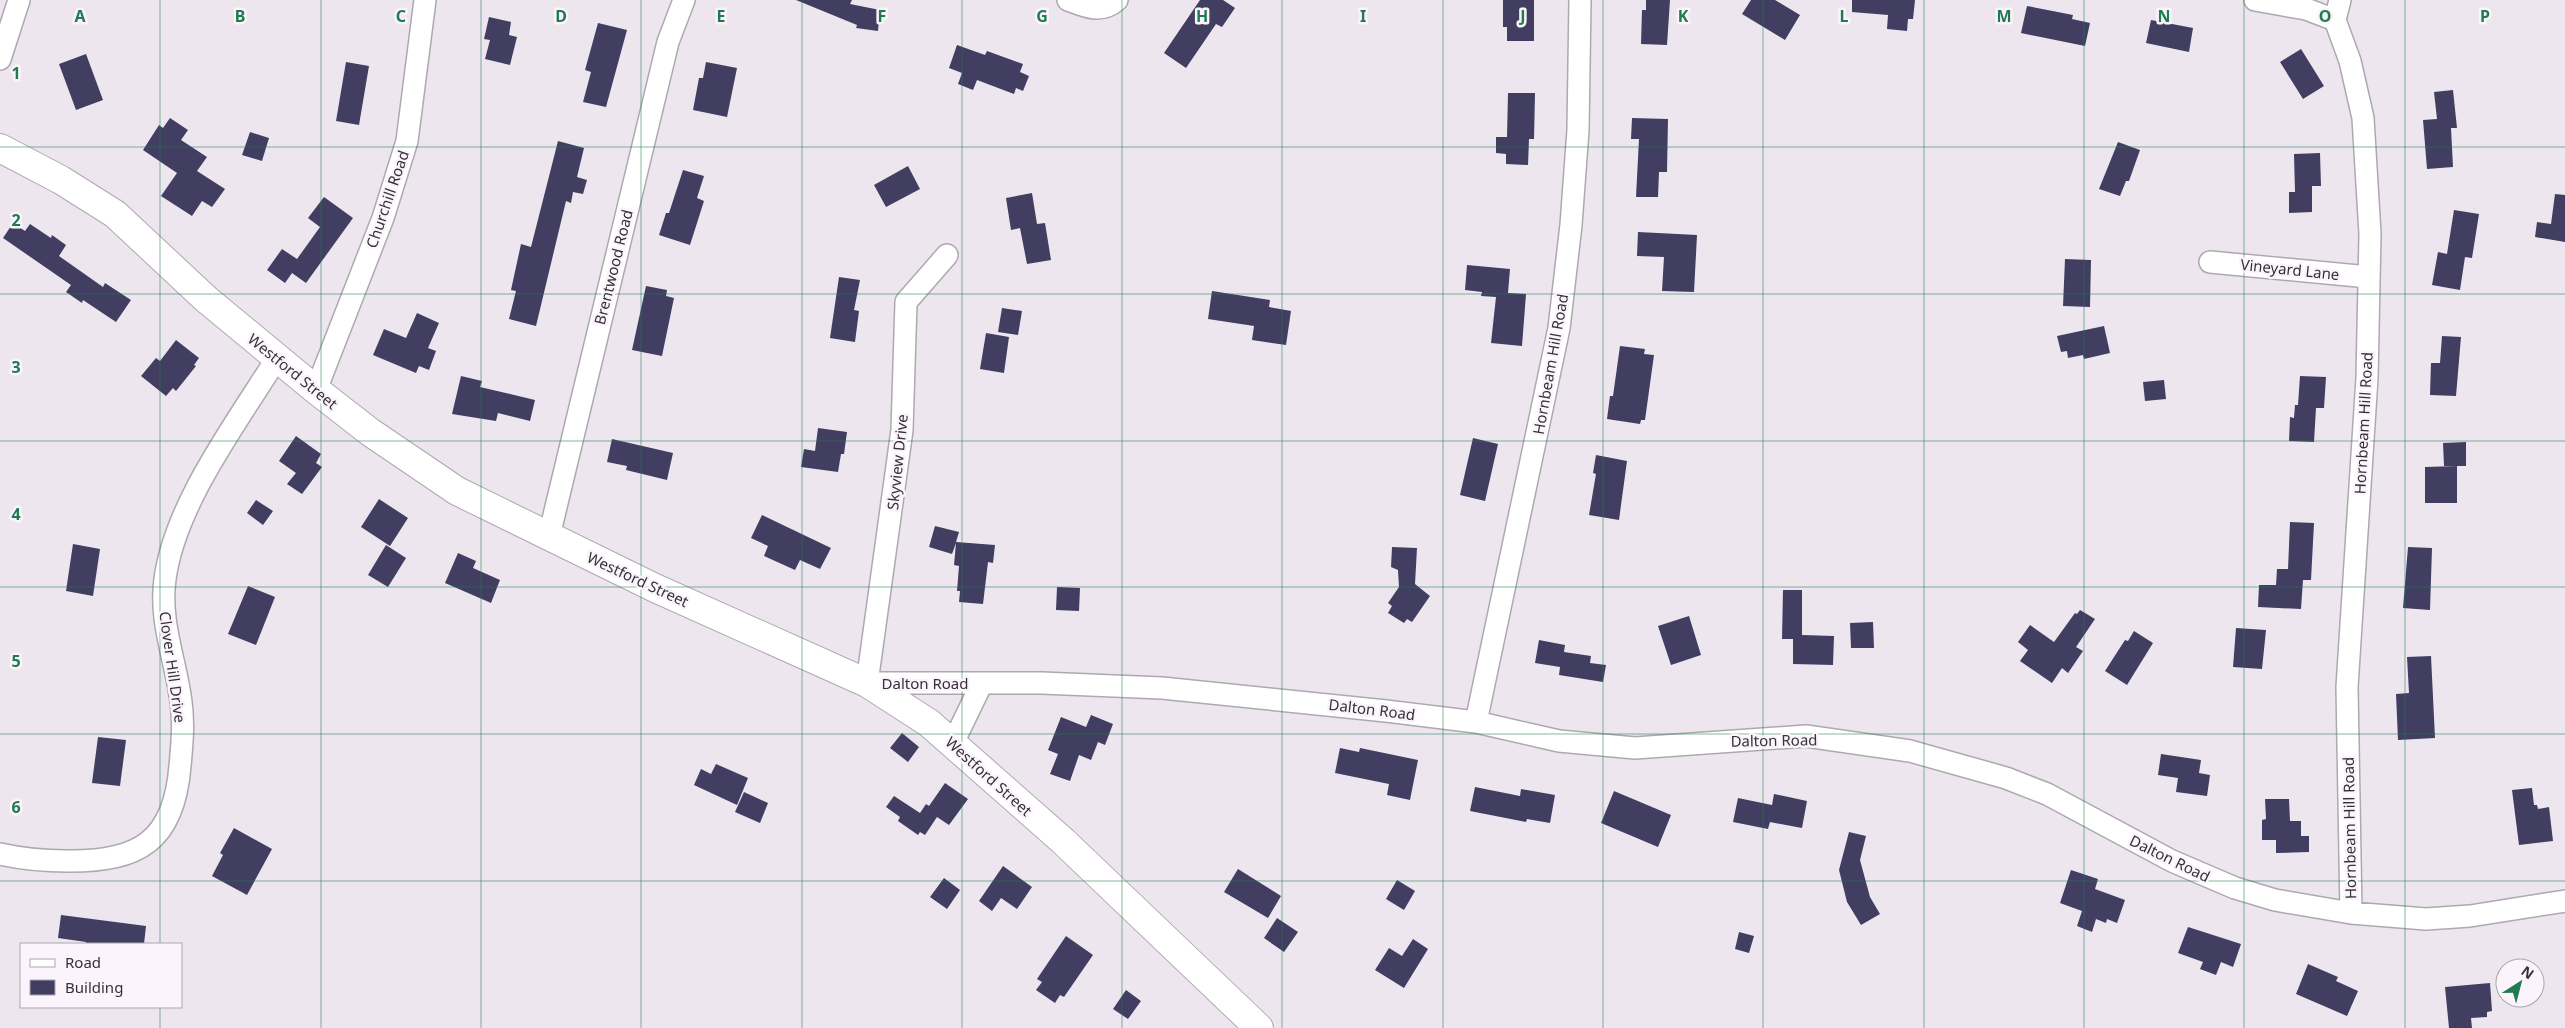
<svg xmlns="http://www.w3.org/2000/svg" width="2565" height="1028" viewBox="0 0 2565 1028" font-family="'Noto Sans',sans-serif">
	<rect width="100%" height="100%" fill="#ede6ef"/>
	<!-- building -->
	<path fill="#413e62" d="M796 0H852L850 4 880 10 878 31 856 28 857 25Z
		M1200 0H1223L1235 8 1222 27 1216 24 1186 68 1164 53Z
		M1503 0H1534V41H1507V27H1503Z
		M1646 0H1670L1667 45 1641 44 1642 10H1646Z
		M1751 0H1775L1800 15 1785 40 1742 14Z
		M1852 0H1915L1913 19H1908L1907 31 1887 29 1888 15 1852 12Z
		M2027 6 2073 15 2072 19 2090 23 2085 46 2021 33Z
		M489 17 511 22 509 35 517 37 510 65 485 59 490 40 484 39Z
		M2151 20 2193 28 2189 52 2146 43Z
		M598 23 627 30 606 107 583 102 591 72 585 70Z
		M957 45 985 55 987 51 1023 64 1020 72 1029 76 1023 91 1016 88 1014 94 977 80 973 90 958 84 962 73 949 68Z
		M2301 49 2324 86 2303 99 2280 62Z
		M86 54 103 100 76 110 59 64Z
		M346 62 369 66 359 125 336 121Z
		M706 62 737 68 727 117 693 110 699 78H703Z
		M2453 90 2457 128H2451L2453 167 2427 169 2423 120 2437 119 2434 92Z
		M1508 93H1535L1534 139H1529L1528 165 1506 164V154L1496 153V137H1507Z
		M170 118 188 130 181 140 207 157 197 171 225 189 212 207 202 201 192 216 161 196 177 173 143 150 159 125 163 128Z
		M1632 118 1668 119 1667 172H1659L1658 197H1636L1639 139H1631Z
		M250 132 269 138 262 161 242 155Z
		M558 141 584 148 577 177 587 180 583 194 573 192 571 203 566 201 536 326 509 319 516 291 511 290 521 244 531 247Z
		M2118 142 2140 150 2129 181H2126L2120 196 2099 189Z
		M2320 153 2321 186H2312V212L2289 213V192H2295L2294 154Z
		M908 166 920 189 886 207 874 185Z
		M683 170 704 176 697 198 704 201 690 245 659 235 666 213H669Z
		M1032 193 1037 224 1045 223 1051 260 1027 264 1020 228 1011 230 1006 198Z
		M2555 194 2565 195V242L2535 237 2537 222 2551 224Z
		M324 197 353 218 306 283 292 273 285 283 267 270 282 249 297 259 320 227 308 218Z
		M2454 210 2479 214 2472 258 2465 257 2460 290 2432 285 2438 252 2447 254Z
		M13 223 25 231 30 224 51 238 52 235 66 245 59 256 103 287 105 283 131 300 116 322 83 300 82 303 66 292 71 285 3 238Z
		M1638 232 1697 235 1694 292 1662 291 1664 257 1637 256Z
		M2065 259 2091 260 2090 307 2063 306Z
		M1467 265 1510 269 1508 293 1526 294 1522 346 1491 343 1496 297 1481 296 1482 292 1465 290Z
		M839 277 860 280 854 310 859 311 855 342 830 338Z
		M646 286 667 290 666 296 674 298 662 356 632 350Z
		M1212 291 1270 300 1269 307 1291 311 1286 345 1252 340 1254 326 1208 319Z
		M1002 308 1022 311 1018 335 998 332Z
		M417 313 439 323 428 348 436 351 429 370 419 366 416 373 373 355 384 329 406 338Z
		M2104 326 2110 353 2084 359 2083 355 2068 358 2067 351 2061 352 2057 336Z
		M986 333 1009 337 1004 373 980 369Z
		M2442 336 2461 337 2456 396 2430 395 2431 363H2440Z
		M176 340 199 358 194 365 196 366 176 391 173 388 166 396 141 376 156 358 160 361Z
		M1620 346 1645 349 1644 354 1654 355 1645 420H1641L1640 424 1607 419 1610 396H1613Z
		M461 376 482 381 480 387 535 400 530 421 498 413 496 421 452 414Z
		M2300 376 2326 377 2324 408H2316L2314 442 2289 441 2290 417 2294 418 2295 405H2298Z
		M2164 380 2166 399 2145 401 2143 382Z
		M818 428 847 432 844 454H841L838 472 801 467 804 449 815 451Z
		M296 436 321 454 316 463 322 467 302 494 287 484 296 473 279 461Z
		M1473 438 1498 444 1485 501 1460 495Z
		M612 439 673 453 667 480 626 470 627 466 607 462Z
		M2466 442V466H2444L2443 443Z
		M1596 455 1627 461 1619 520 1589 515 1596 474 1593 473Z
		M2457 466V503H2425V467Z
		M379 499 408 518 390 546 361 527Z
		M256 500 273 511 263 525 247 513Z
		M762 515 831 548 820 569 800 560 795 570 764 556 768 546 751 538Z
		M2290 522 2314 523 2311 580H2303L2301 609 2258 607 2259 585H2276L2277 569H2288Z
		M935 526 959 532 956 542 995 545 993 563 988 562 983 604 959 602 960 591H957L959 566 954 565 956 543 952 554 929 547Z
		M73 544 100 549 93 596 66 591Z
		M386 545 406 558 388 587 368 575Z
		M1392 547 1417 548 1415 584 1430 596 1412 622 1407 619 1404 623 1388 613 1392 606 1388 603 1399 587 1398 570 1391 567Z
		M2408 547 2432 548 2430 610 2403 608Z
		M458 553 476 561 473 568 500 580 491 603 445 583Z
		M248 586 275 597 256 645 228 634Z
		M1057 587 1080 588 1079 611 1056 610Z
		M1783 590H1802V635L1834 636 1833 665 1793 664V639H1782Z
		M2080 610 2095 619 2076 647 2083 651 2068 673 2062 668 2052 683 2020 661 2028 650 2018 642 2030 625 2054 642 2075 613 2077 614Z
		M1689 616 1701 655 1671 665 1658 626Z
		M1873 622 1874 648H1851L1850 623Z
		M2236 628 2266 630 2262 669 2233 667Z
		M2134 631 2153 643 2127 685 2105 671 2125 640 2128 641Z
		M1539 640 1565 645 1564 652 1591 656 1590 663 1606 665 1603 682 1559 675 1560 667 1535 663Z
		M2431 656 2435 738 2398 740 2396 694 2409 693 2407 657Z
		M1091 715 1113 724 1105 745 1098 742 1091 760 1079 755 1070 781 1050 774 1058 754 1048 750 1061 717 1086 727Z
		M902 733 919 747 908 762 890 748Z
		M98 737 126 740 120 786 92 783Z
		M1340 748 1359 752 1360 748 1418 760 1410 800 1387 795 1389 784 1335 773Z
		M2161 754 2201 760 2199 773 2210 775 2207 796 2176 792 2178 778 2158 775Z
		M716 764 748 778 737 805 694 785 701 769 711 774Z
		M945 783 968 799 949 825 937 817 925 835 920 832 918 835 898 821 900 817 886 807 894 796 920 813 926 804 929 806Z
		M1475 787 1520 796 1521 789 1555 795 1550 823 1527 819 1526 822 1470 811Z
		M2532 788 2534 805H2537L2538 809 2549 807 2553 841 2519 845 2512 790Z
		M1614 791 1671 815 1658 847 1601 823Z
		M744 792 768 803 760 823 735 812Z
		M1774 794 1807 801 1802 828 1770 822 1768 829 1733 822 1738 798 1772 805Z
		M2265 799H2289L2290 821H2301V836H2309V852L2276 853V840H2262V820L2266 819Z
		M234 828 272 849 247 895 212 876 223 855 220 853Z
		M1849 832 1866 836 1860 860 1870 897 1880 914 1861 925 1847 902 1839 870Z
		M1003 866 1032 887 1017 909 1001 898 992 911 979 901Z
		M1238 869 1281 896 1268 918 1224 892Z
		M2071 870 2098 879 2095 889 2125 900 2117 923 2107 919 2106 923 2096 919 2092 932 2077 926 2082 911 2060 903Z
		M944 878 960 890 947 909 930 897Z
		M1397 880 1415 891 1404 910 1386 899Z
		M61 915 146 926 144 944H86V942L58 938Z
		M1277 918 1298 932 1284 952 1264 938Z
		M2188 927 2241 944 2233 967 2221 962 2216 975 2200 969 2203 962 2178 953Z
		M1739 932 1754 936 1749 953 1735 949Z
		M1066 936 1093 955 1064 997 1060 995 1055 1003 1036 990 1042 982 1037 979Z
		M1413 939 1428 949 1404 988 1375 970 1389 948 1402 956Z
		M2308 964 2338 977 2336 981 2358 991 2347 1016 2296 994Z
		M2490 983 2492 1011 2487 1012V1017L2471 1018 2472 1028H2449L2445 987Z
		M1126 990 1141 1001 1128 1019 1113 1009Z"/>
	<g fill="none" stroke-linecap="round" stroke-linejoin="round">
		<!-- minor casing -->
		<g stroke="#aea8b0" stroke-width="24">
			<path id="minor" d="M1068 0C1086 7 1101 14 1117 0
				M2255 0 2306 9 2335 20 2350 61 2363 118 2370 234 2367 378 2347 687 2351 913
				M2335 20 2340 0
				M0 59 19 0
				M947 255 906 302 902 430 867 683H1042L1162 688 1386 711 1476 722 1559 741 1635 748 1806 736 1910 751 2006 778 2047 794 2172 861 2235 888 2275 900 2351 913 2426 919 2470 916 2565 901
				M2210 262 2369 277
				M316 390 383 218 407 141 425 0
				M549 536 668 42 684 0
				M1476 722 1559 328 1571 225 1578 130 1580 0
				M953 743 982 683
				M0 854C22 859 45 861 67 861 139 862 174 841 180 766 182 745 184 723 181 702 176 661 159 622 165 579 175 504 237 422 277 358"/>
		</g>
		<!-- major casing -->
		<g stroke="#aea8b0" stroke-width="30">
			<path id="major" d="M0 148 61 180 115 214 206 299 316 390 370 432 457 491 655 588 867 683 929 723 1063 841 1259 1028"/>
		</g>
		<!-- minor -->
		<use href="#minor" stroke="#fff" stroke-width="21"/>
		<!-- major -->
		<use href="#major" stroke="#fff" stroke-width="28"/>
	</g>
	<!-- grid -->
	<path fill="none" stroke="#1f7b50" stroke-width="1" stroke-opacity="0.55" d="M160 0V944M321 0V1028M481 0V1028M641 0V1028M802 0V1028M962 0V1028M1122 0V1028M1282 0V1028M1443 0V1028M1603 0V1028M1763 0V1028M1924 0V1028M2084 0V1028M2244 0V1028M2405 0V1028M0 147H2565M0 294H2565M0 441H2565M0 587H2565M0 734H2565M0 881H2565M160 1007V1028"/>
	<g text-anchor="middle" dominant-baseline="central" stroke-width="5" stroke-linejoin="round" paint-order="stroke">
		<!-- street labels -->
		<g font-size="15" fill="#343235" stroke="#fbf4fc">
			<text transform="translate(387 199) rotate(-71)">Churchill Road</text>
			<text transform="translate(613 267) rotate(-76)">Brentwood Road</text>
			<text transform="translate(2290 269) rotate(6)">Vineyard Lane</text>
			<text transform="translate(1550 364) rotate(-80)">Hornbeam Hill Road</text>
			<text transform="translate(293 371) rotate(39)">Westford Street</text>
			<text transform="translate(2363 423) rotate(-87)">Hornbeam Hill Road</text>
			<text transform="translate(897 462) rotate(-84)">Skyview Drive</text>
			<text transform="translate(638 579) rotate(25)">Westford Street</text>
			<text transform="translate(173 667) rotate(82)">Clover Hill Drive</text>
			<text x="925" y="683">Dalton Road</text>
			<text transform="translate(1372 709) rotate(7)">Dalton Road</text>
			<text transform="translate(1774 740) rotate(-1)">Dalton Road</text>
			<text transform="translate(989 776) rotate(42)">Westford Street</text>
			<text transform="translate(2349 828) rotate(-91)">Hornbeam Hill Road</text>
			<text transform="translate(2170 858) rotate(26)">Dalton Road</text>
		</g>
	</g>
	<g font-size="16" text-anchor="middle" font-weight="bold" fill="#1f7b50" stroke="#fbf4fc" stroke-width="5" stroke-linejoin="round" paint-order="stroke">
		<text x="80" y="22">A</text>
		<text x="240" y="22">B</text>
		<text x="401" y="22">C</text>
		<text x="561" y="22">D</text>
		<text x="721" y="22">E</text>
		<text x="882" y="22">F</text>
		<text x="1042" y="22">G</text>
		<text x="1202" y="22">H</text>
		<text x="1363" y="22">I</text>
		<text x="1523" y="22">J</text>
		<text x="1683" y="22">K</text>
		<text x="1844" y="22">L</text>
		<text x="2004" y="22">M</text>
		<text x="2164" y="22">N</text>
		<text x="2325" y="22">O</text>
		<text x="2485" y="22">P</text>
		<text x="16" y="79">1</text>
		<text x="16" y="226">2</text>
		<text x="16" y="373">3</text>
		<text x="16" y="520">4</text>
		<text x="16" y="667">5</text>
		<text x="16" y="813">6</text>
	</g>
	<!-- legend -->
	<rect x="20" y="943" width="162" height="65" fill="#fbf4fc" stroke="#aba6ac"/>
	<rect x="30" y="959" width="25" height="8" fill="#ffffff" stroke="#aba6ac"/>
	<text x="65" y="968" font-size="15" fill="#343235">Road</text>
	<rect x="30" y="980" width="25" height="15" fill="#413e62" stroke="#aba6ac"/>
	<text x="65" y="993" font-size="15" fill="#343235">Building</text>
	<!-- north arrow -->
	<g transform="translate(2520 983) rotate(36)"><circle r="24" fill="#fbf4fc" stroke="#aba6ac"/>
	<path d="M0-4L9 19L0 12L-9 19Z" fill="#1f7b50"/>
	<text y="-8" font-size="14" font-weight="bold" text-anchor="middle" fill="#343235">N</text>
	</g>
</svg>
